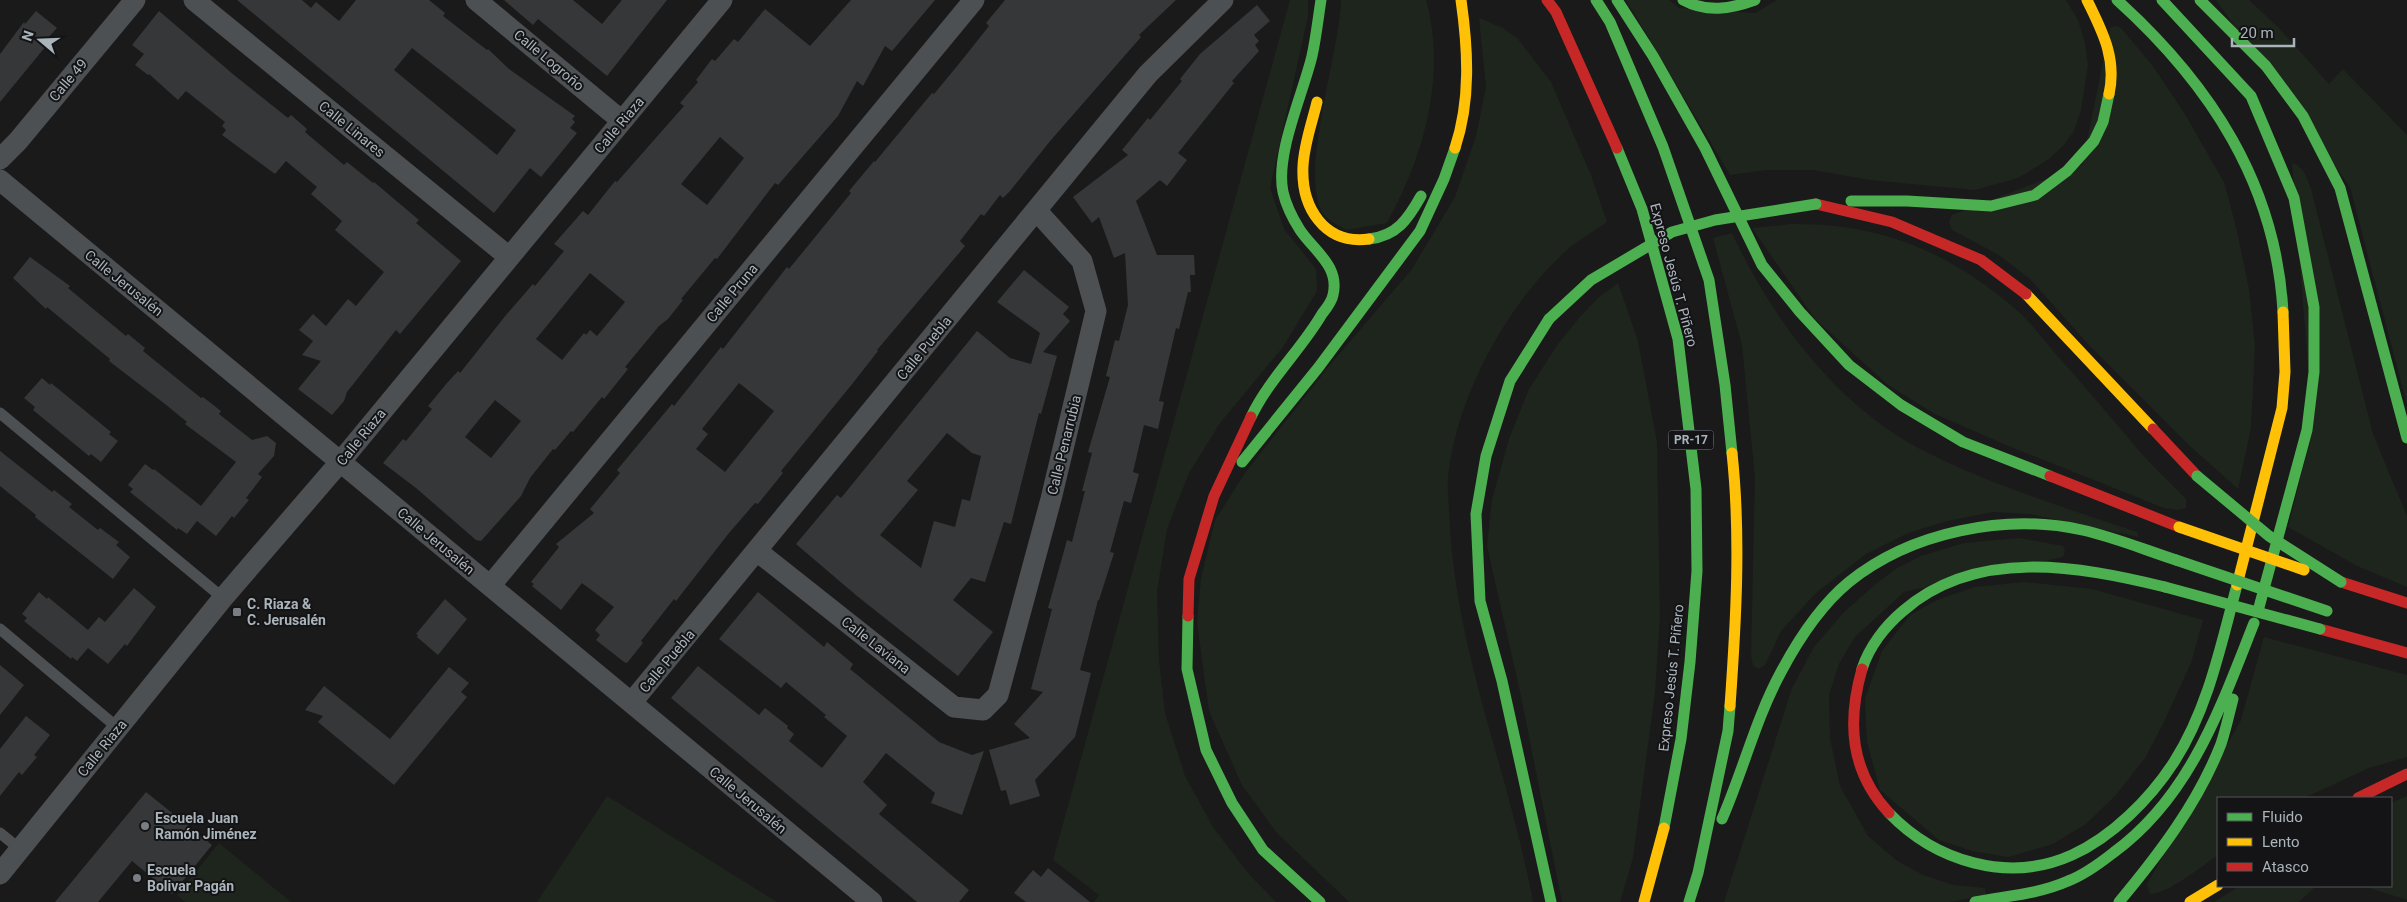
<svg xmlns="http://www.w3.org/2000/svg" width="2407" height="902" viewBox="0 0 2407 902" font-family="Roboto,sans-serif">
	<rect width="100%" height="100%" fill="#1a1a1a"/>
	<!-- green -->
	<path fill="#1e251d" d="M1290 0H1308V16L1270 188 1284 229 1316 269 1317 291 1283 347 1220 423 1189 473 1167 529 1157 592 1159 660 1165 713 1185 776 1213 827 1247 872 1276 902H1094L1099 895 1053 860Z
		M1341 0H1426C1447 75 1424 156 1387 223L1346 230C1340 226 1329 221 1324 215 1297 180 1341 48 1341 0Z
		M1626 0H1669L1679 8 1755 13 1777 0H2066L2078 20 2085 43 2088 65 2081 110 2074 131 2063 146 2049 159 2018 178 1975 190 1870 180 1813 170H1766L1730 175Z
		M2216 0H2249L2279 28 2329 84 2343 69 2407 135V405L2350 187Z
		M1479 18 1503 28 1518 39 1551 82 1591 175 1607 222C1594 231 1579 240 1567 250 1536 278 1511 312 1491 348 1470 387 1451 436 1448 481 1447 495 1450 511 1450 526 1457 655 1510 776 1533 902H1349L1277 833 1242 785 1209 711 1197 622 1201 578 1215 520 1245 473 1329 366 1412 269 1455 197 1476 136 1486 87Z
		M2115 26 2121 28 2152 65 2183 111 2224 182 2237 231 2249 289 2255 346 2251 428 2238 489 2190 446 2087 343 2030 279 1999 255 1952 230 1949 222 1952 215 2082 165 2110 28Z
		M2292 163C2304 166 2307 178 2311 189L2373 434 2407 516V587L2357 566 2288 527 2313 429Z
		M1792 224C1883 223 1951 253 2019 312 2032 324 2043 339 2054 352 2084 385 2112 419 2141 453 2155 469 2171 483 2186 499V508L2178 510 2164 508 2006 445 1935 414 1888 385 1815 319 1752 228Z
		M1732 233C1774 322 1838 408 1928 453 1994 486 2066 508 2137 532L2139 537 2030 514 1993 512 1947 521 1908 533 1866 554 1816 593 1781 631 1765 665 1759 669 1753 666 1751 655 1755 478 1742 345 1713 238Z
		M1618 283 1638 341 1657 442 1660 617 1655 692 1633 858 1620 902H1562L1521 696 1487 546 1492 500 1509 439 1529 389 1558 344 1579 318 1598 298Z
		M2019 538 2063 546 2065 552 2063 557 1904 592 1855 637 1839 664 1829 695 1830 738 1840 786 1868 836 1896 860 1923 875 1953 885 1985 888 1986 895 1950 902H1724L1792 688 1814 647 1844 612 1877 583 1897 568 1921 556 1964 543Z
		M2025 582 2092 589 2203 620 2191 663 2164 722 2145 758 2116 795 2086 824 2053 844 2009 857 1972 851 1939 840 1880 790 1867 742 1865 699 1882 651 1910 615 1937 600 1974 587Z
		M2264 637 2407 675V757L2369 768 2304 798H2218V855C2202 866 2168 894 2150 894L2147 884 2241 720Z
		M607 796 777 902H537Z
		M2407 796V900L2363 886H2391V803Z
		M219 843 291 902H185L177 895Z
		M2240 886H2316L2299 902H2214Z"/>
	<!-- building -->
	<path fill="#363738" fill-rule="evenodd" d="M237 0H302L311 8 316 2 339 21 356 0H429L445 13 443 16 487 50 488 49 509 69 575 116 572 119 575 122 570 128 577 133 541 177 530 168 494 213ZM412 48 516 130 497 155 394 70Z
		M504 0H573L602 24 622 0H667L607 76 538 19 533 25Z
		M851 0H935L892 51 885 46 863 86 857 81 838 116 778 185 775 183 717 259 715 258 681 299 683 300 668 319 659 326 625 367 628 369 604 399 602 397 573 432 571 431 555 450 553 449 530 478 521 496 481 541 476 540 416 488 383 463 403 439 406 441 432 409 428 406 447 383 458 371 460 373 506 315 533 284 535 286 564 251 554 244 583 211 588 215 615 181 617 182 684 106 680 103 698 82 696 80 712 59 715 61 734 39 738 42 765 9 810 46ZM720 137 744 158 707 205 681 184ZM590 273 625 302 597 336 590 330 586 335 584 333 562 360 536 339ZM495 400 521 421 491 458 465 437Z
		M1005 0H1176L1139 35 1141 37 1051 140 1010 191 1003 198 1000 195 984 216 981 214 960 241 965 246 877 350 878 351 853 383 781 471 783 473 758 504 755 503 729 533 676 601 674 599 641 641 643 643 627 663 624 662 596 640 600 635 595 630 614 607 582 583 561 610 532 586 534 584 531 582 559 547 556 544 594 513 590 509 620 473 617 470 672 404 674 406 721 347 723 349 787 267 789 269 851 193 849 191 874 161 875 162 932 93 934 94 962 60 989 26 986 23ZM739 383 774 411 725 472 696 449 708 434 702 429Z
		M1257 5 1270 21 1254 35 1259 41 1255 45 1259 51 1232 81 1234 83 1178 153 1187 160 1167 186 1160 180 1136 201 1157 255H1194L1195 275H1190L1191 292H1188L1179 329 1176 328 1159 401 1164 402 1158 429 1144 425 1133 472 1139 474 1131 503 1124 501 1110 552 1114 553 1099 600H1098L1080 670 1091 673 1075 737 1035 780 1040 796 1010 805 1006 790 1001 791 989 750 1030 738 1014 724 1043 692 1031 689 1052 609 1048 608 1067 540 1072 542 1085 491H1082L1092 453 1088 452 1110 377 1106 376 1115 340 1119 341 1128 305 1125 253 1114 258 1099 217 1092 223 1073 197 1128 155 1122 150 1148 118 1150 120 1182 81 1180 79 1200 54Z
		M36 11 57 28 48 38 51 40 0 102V54L24 22 25 24Z
		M159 11 234 75 288 118 291 115 307 129 305 132 344 165 347 162 373 183 374 182 419 220 416 223 461 261 400 334 396 330 347 392 344 401 332 415 298 389 321 361 302 355 313 341 299 330 313 314 326 326 348 299 356 306 384 272 335 230 342 221 311 194 317 187 286 161 275 174 222 135 226 130 222 126 225 122 186 91 178 100 149 74 148 75 135 65 144 54 132 45Z
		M30 257 70 286 68 288 126 336 128 334 145 348 143 351 201 398 203 397 221 411 219 414 252 440 267 436 276 443 274 456 258 474 262 477 246 498 249 500 234 518 232 516 216 536 197 521 187 534 178 528 177 530 130 492 133 489 128 485 145 464 153 470 154 469 201 506 236 462 185 424 187 422 165 404 109 361 110 359 47 307 46 309 13 278Z
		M1024 270 1069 307 1063 314 1070 321 1043 352 1057 356 1041 414 1039 413 1011 524 1004 522 985 582 971 578 953 600 993 632 958 676 857 596 796 544 837 495 841 498 977 331 1010 358 1031 364 1040 333 997 302ZM947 433 972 453 981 456 970 501 962 499 955 527 934 521 921 568 880 535 918 490 907 481Z
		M42 378 50 385 51 383 111 432 109 434 118 441 101 462 91 454 89 456 33 410 35 407 24 398Z
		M0 451 52 492 54 490 72 504 69 507 98 530 100 528 119 542 116 545 130 557 113 579 35 517 36 515 0 486Z
		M134 588 156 607 127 646 125 644 108 664 88 648 77 661 72 657 71 659 24 621 27 618 22 614 39 592 47 599 48 597 88 630 99 617 105 622Z
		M758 592 824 647 827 642 853 664 850 669 939 742 972 755 984 751 962 815 931 803 935 793 886 753 863 782 887 805 879 814 969 890 959 902H917L671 698 698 666 759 715 765 708 788 726 787 728 794 734 789 741 822 768 847 736 824 717 826 715 786 682 781 688 719 639Z
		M445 599 467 619 438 655 417 637 418 635 416 634Z
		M0 665 24 685 0 715Z
		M449 667 469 683 461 692 467 697 394 785 318 722 323 716 305 710 324 686 390 739Z
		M26 716 50 735 34 755 37 757 22 775 19 772 0 796V749Z
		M146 792 212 845 172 894 132 861 98 902H55Z
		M1048 868 1090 902H1026L1014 893 1033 870 1041 877Z"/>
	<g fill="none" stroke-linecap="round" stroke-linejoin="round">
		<!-- lane -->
		<path stroke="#4d5053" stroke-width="11" d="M0 413 223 598
			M0 629 118 728
			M0 833 21 850"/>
		<!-- street -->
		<path stroke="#4d5053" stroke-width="21" d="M194 0 509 257
			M476 0 622 121
			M0 159 18 141 135 0
			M0 180 872 902
			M757 551 954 707 983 710 998 695 1051 499 1096 311 1082 261 1036 210
			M490 586 974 0
			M632 702 1148 74 1223 0
			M0 874 223 598 341 461 722 0"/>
		<!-- fast -->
		<path stroke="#4caf50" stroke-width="11" d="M1596 0 1610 22 1663 147 1709 280 1725 385 1732 453
			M1617 0 1653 56 1705 148 1762 265 1800 312 1849 365 1901 405 1963 442 2050 476
			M1683 0C1707 13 1730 9 1755 0
			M2117 0C2210 84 2276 184 2283 312
			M2162 0 2251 96 2294 198 2314 307V372L2307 430 2258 611
			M2200 0 2266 66 2303 116 2340 188 2407 438
			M1617 148 1642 209 1678 339 1696 489 1697 571 1690 662 1681 739 1664 828
			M1851 201H1907L1991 206 2035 195 2067 171 2094 141 2103 122 2109 94
			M1369 239C1397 236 1408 219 1421 196
			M1549 319 1510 381 1486 456 1476 514 1480 601 1502 681 1551 902
			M1251 417C1269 379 1301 350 1322 314 1326 309 1332 301 1333 295 1340 266 1314 251 1300 230 1293 219 1286 205 1283 192 1275 154 1303 94 1312 56 1316 38 1318 19 1321 0
			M1242 462 1318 368 1420 231 1444 179 1455 148
			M1188 616 1187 669 1206 750 1232 803 1263 850 1320 902
			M1862 669C1869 647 1885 626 1903 611 1976 547 2079 566 2165 587
			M1889 813C1935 861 2008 884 2072 855 2112 837 2150 799 2174 762 2208 709 2221 645 2237 585
			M1722 819C1743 771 1756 718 1781 672 1798 640 1821 605 1849 582 1911 532 2005 513 2082 530 2114 537 2145 550 2176 560
			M1689 902 1698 873 1728 731 1730 706
			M1975 902C2006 896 2039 894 2068 881 2084 875 2099 864 2113 853 2190 797 2220 709 2254 623
			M2119 902C2159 854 2198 803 2221 744 2226 729 2229 714 2233 699"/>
		<!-- slow -->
		<path stroke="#ffc107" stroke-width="11" d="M2087 0C2102 31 2117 58 2109 94
			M1317 102C1312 123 1304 144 1303 166 1301 207 1324 245 1369 239
			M1455 148C1471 100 1468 49 1461 0
			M2026 294 2153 429
			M2237 585 2282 408 2285 372 2283 312
			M1730 706C1736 622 1741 537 1732 453
			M1644 902 1664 828
			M2190 902 2218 885"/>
		<!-- jam -->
		<path stroke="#c62828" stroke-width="11" d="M1547 0 1556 12 1617 148
			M1816 204 1892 222 1981 260 2026 294
			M2153 429 2197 476
			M2050 476 2179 527
			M2341 582 2407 603
			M1188 616 1189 579 1214 496 1251 417
			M2320 629 2407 653
			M1862 669C1847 722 1850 771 1889 813
			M2358 798 2407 774"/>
		<!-- fast-bridge -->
		<path stroke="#4caf50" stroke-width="11" d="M1549 319 1591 280 1672 232 1715 220 1816 204
			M2197 476 2269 536 2341 582
			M2176 560 2327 611
			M2165 587 2320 629"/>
		<!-- slow-bridge -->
		<path stroke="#ffc107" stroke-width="11" d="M2179 527 2304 570"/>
	</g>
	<!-- markers -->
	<g fill="#787e83" stroke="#141416" stroke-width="2">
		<rect x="232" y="607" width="10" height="10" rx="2.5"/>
		<circle cx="145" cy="826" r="5"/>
		<circle cx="137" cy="878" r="5"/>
	</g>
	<g text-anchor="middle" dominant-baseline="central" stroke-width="4" stroke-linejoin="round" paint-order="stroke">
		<!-- shield labels -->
		<rect fill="#141416" stroke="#7d848a" stroke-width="1" x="1668.5" y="430.5" width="45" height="19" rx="4"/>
		<g font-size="12" font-weight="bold" fill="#aab4bb">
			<text x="1691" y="440">PR-17</text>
		</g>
		<!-- street labels -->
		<g font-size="14" fill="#aab4bb" stroke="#141416">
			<text transform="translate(549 60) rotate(40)">Calle Logroño</text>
			<text transform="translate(68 80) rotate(-50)">Calle 49</text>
			<text transform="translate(619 125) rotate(-50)">Calle Riaza</text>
			<text transform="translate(352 129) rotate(39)">Calle Linares</text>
			<text transform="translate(1674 275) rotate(75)">Expreso Jesús T. Piñero</text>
			<text transform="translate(124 283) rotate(39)">Calle Jerusalén</text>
			<text transform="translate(732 293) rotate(-50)">Calle Pruna</text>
			<text transform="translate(924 348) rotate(-51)">Calle Puebla</text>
			<text transform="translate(361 437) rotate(-51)">Calle Riaza</text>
			<text transform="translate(1064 445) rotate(-76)">Calle Penarrubia</text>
			<text transform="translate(436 541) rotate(40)">Calle Jerusalén</text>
			<text transform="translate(876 645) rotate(38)">Calle Laviana</text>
			<text transform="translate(667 661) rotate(-50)">Calle Puebla</text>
			<text transform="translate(1671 678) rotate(-84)">Expreso Jesús T. Piñero</text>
			<text transform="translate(102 748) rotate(-51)">Calle Riaza</text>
			<text transform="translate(748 800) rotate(40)">Calle Jerusalén</text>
		</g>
		<!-- poi labels -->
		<g font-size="14" font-weight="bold" fill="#aab4bb" stroke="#141416" text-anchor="start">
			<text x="247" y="604">C. Riaza &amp;<tspan x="247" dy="16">C. Jerusalén</tspan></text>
			<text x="155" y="818">Escuela Juan<tspan x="155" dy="16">Ramón Jiménez</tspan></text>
			<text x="147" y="870">Escuela<tspan x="147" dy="16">Bolivar Pagán</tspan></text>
		</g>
	</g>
	<!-- legend -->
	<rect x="2217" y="797" width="175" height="90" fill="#141416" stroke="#505458"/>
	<rect x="2227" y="813" width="25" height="8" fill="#4caf50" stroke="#505458"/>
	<text x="2262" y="822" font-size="15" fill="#aab4bb">Fluido</text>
	<rect x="2227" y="838" width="25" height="8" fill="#ffc107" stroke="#505458"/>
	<text x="2262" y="847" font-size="15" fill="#aab4bb">Lento</text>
	<rect x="2227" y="863" width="25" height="8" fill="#c62828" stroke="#505458"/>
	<text x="2262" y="872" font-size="15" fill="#aab4bb">Atasco</text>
	<!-- north arrow -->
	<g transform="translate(40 40) rotate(289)" stroke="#141416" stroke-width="4" paint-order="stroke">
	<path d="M0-4L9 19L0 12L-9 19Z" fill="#aab4bb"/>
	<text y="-8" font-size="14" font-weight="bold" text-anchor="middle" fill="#aab4bb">N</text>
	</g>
	<!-- scale -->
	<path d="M2232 38v8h62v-8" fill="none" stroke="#aab4bb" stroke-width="2.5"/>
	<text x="2240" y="38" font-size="15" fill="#aab4bb" stroke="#141416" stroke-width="4" paint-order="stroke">20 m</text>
</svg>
